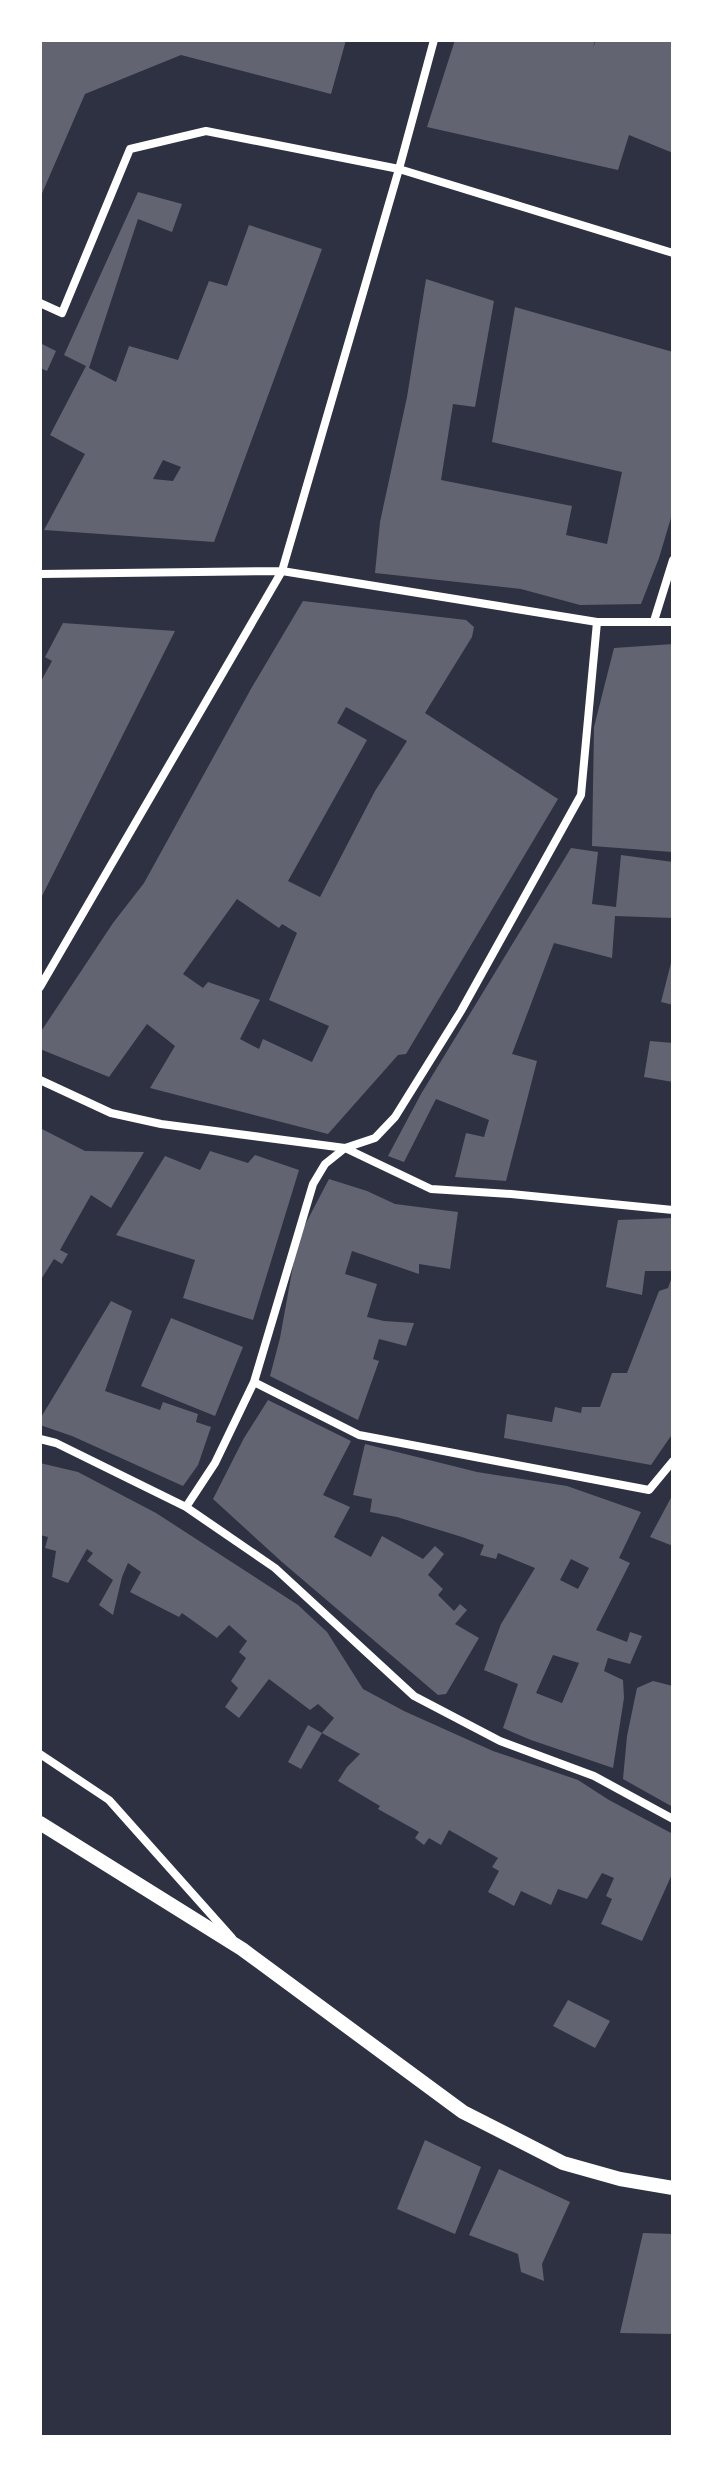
<svg xmlns="http://www.w3.org/2000/svg" width="713" height="2477" viewBox="0 0 713 2477" font-family="Figtree,sans-serif">
	<rect width="100%" height="100%" fill="#2d3142"/>
	<!-- building -->
	<path fill="#626471" fill-rule="evenodd" d="M40 40H346L331 94 181 55 85 94 40 198Z
		M455 40H595L593 48 596 40H673V153L629 135 618 170 427 127Z
		M138 192 182 204 172 232 138 219 89 368 116 382 129 346 178 360 209 281 227 286 249 225 322 249 214 542 44 530 85 454 50 435 86 366 64 355ZM163 460 181 467 173 481 153 479Z
		M426 279 494 301 475 407 453 404 441 480 572 506 566 535 607 544 622 472 492 442 515 307 673 352V511L659 558 641 604 580 605 521 589 375 573 380 522 407 397Z
		M40 343 56 351 47 371 40 368Z
		M303 601 466 620 474 627 472 637 425 713 558 799 406 1054 398 1055 328 1134 150 1088 175 1046 147 1024 109 1077 40 1049V1033L113 923 144 883 252 687ZM346 707 407 741 375 791 320 897 288 881 367 740 337 723ZM237 899 279 928 282 924 297 933 269 1000 329 1026 312 1062 263 1039 259 1049 240 1039 260 1000 208 982 203 988 183 974Z
		M63 623 175 631 40 900V683L52 661 45 657Z
		M673 644 672 852 592 846 594 727 614 648Z
		M571 848 598 852 592 904 616 907 621 855 673 862V918L615 916 612 958 554 943 512 1054 537 1061 506 1181 455 1177 466 1133 484 1137 489 1120 436 1099 404 1162 388 1156 421 1094Z
		M672 959H673V1005L661 1002Z
		M650 1041 673 1043V1082L644 1077Z
		M40 1128 85 1151 144 1152 111 1208 91 1195 60 1250 68 1254 62 1264 54 1259 40 1281Z
		M210 1151 248 1163 255 1155 299 1170 253 1320 183 1298 195 1260 116 1235 165 1156 200 1170Z
		M329 1179 367 1191 395 1204 458 1212 450 1269 419 1264V1274L352 1251 345 1274 377 1284 367 1317 384 1321 414 1323 406 1346 379 1339 373 1359 379 1361 358 1420 270 1376 280 1338 298 1238Z
		M673 1218V1271H645L642 1295 606 1287 618 1220Z
		M673 1274V1433L651 1465 504 1438 507 1414 552 1422 555 1407 581 1413 582 1407H600L612 1373H627L659 1291 668 1288Z
		M111 1301 132 1311 105 1391 160 1410 163 1402 198 1414 196 1422 211 1427 198 1465 183 1486 72 1436 40 1425V1419Z
		M171 1318 243 1347 215 1416 141 1386Z
		M268 1400 351 1441 323 1495 350 1507 334 1537 371 1557 382 1536 423 1559 435 1546 444 1554 428 1575 443 1589 438 1595 454 1611 460 1604 467 1610 455 1624 479 1638 446 1694 438 1695 282 1562 213 1499 244 1438Z
		M365 1444 477 1472 567 1486 641 1512 619 1558 630 1563 596 1630 627 1642 630 1632 642 1636 630 1664 608 1658 604 1671 623 1680 624 1698 613 1768 531 1740 503 1728 518 1684 484 1670 501 1624 535 1568 498 1553 496 1559 480 1555 484 1545 462 1537 397 1517 370 1512 372 1499 353 1495ZM571 1559 589 1568 578 1589 560 1580ZM553 1655 579 1663 562 1703 536 1693Z
		M40 1463 78 1472 156 1513 298 1605 327 1632 363 1689 404 1711 493 1751 578 1780 609 1800 673 1834V1872L642 1941 601 1924 612 1899 606 1896 614 1878 602 1873 587 1899 558 1889 551 1905 521 1891 514 1906 488 1892 499 1871 492 1867 498 1858 449 1830 441 1845 429 1838 424 1845 415 1838 419 1832 378 1809 380 1806 338 1781 347 1767 360 1754 322 1733 301 1769 288 1762 308 1725 322 1733 334 1718 318 1704 310 1710 269 1679 239 1718 225 1707 238 1688 231 1681 246 1658 239 1652 247 1641 229 1625 217 1638 182 1613 179 1617 130 1592 141 1572 128 1563 122 1577 113 1615 99 1605 113 1580 87 1561 93 1553 87 1549 68 1583 52 1577 56 1551 45 1548 48 1537 40 1535Z
		M673 1494V1546L650 1537Z
		M653 1681 673 1686V1797L671 1806 623 1779 627 1736 637 1688Z
		M568 2000 610 2021 595 2048 553 2026Z
		M425 2140 481 2167 455 2234 397 2209Z
		M499 2169 570 2202 542 2264 544 2281 521 2272 518 2254 469 2235Z
		M643 2233 673 2234V2334L620 2333Z"/>
	<g fill="none" stroke-linecap="round" stroke-linejoin="round">
		<!-- minor -->
		<path stroke="#fff" stroke-width="8" d="M40 303 62 313 130 149 206 131 399 169 673 253
			M40 574 282 571 597 622H673
			M654 621 673 560
			M40 987 282 571 399 169 434 40
			M40 1080 111 1113 161 1124 345 1148 431 1189 511 1194 673 1210
			M254 1382 359 1435 649 1490 673 1461
			M40 1439 56 1443 186 1507 275 1568 414 1696 500 1741 594 1776 673 1819
			M186 1507 215 1463 254 1382 313 1184 325 1164 345 1148 375 1138 395 1117 461 1011 581 795 597 622
			M40 1754 109 1800 232 1938"/>
		<!-- tertiary -->
		<path stroke="#fff" stroke-width="14" d="M40 1823 242 1949 463 2112 563 2163 620 2179 673 2188"/>
	</g>
	<!-- border -->
	<rect width="713" height="2477" fill="none" stroke="#ffffff" stroke-width="84"/>
</svg>
